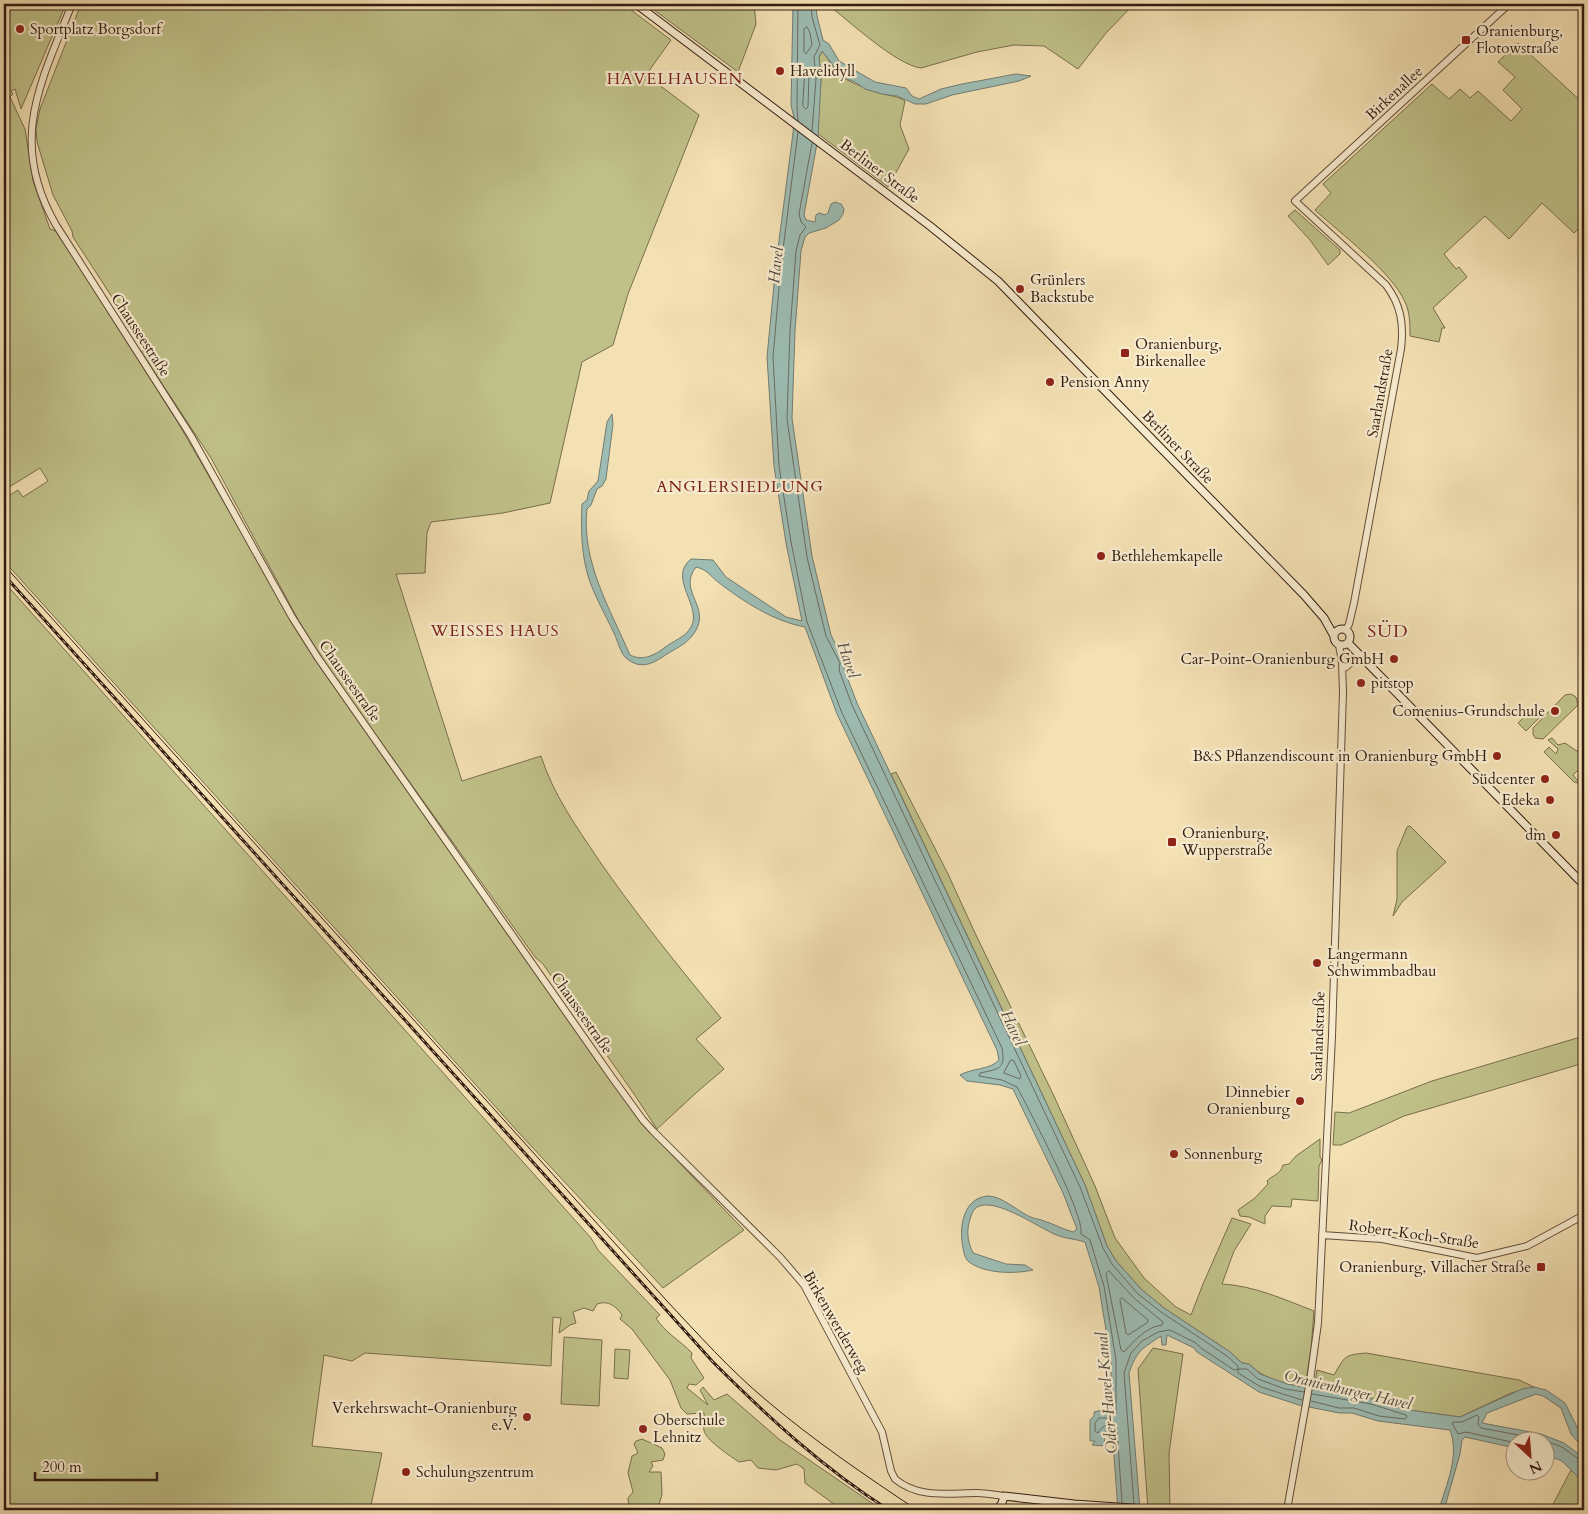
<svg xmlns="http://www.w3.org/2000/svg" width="1588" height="1514" viewBox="0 0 1588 1514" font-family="Cardo,serif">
	<rect width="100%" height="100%" fill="#f3e0b3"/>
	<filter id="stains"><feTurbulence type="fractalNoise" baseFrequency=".004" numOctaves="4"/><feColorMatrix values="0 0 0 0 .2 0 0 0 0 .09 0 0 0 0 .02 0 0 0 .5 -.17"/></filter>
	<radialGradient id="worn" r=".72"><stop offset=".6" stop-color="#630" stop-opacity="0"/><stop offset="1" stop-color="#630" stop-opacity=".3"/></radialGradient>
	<!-- green -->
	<path fill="#c0c189" stroke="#796e4c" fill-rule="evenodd" d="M4 4H66L21 109 15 89 11 91 13 94 10 97 25 129 33 181 50 229 56 231 67 247 177 421 315 660 570 1023 641 1123 744 1230 663 1288 520 1134 4 561ZM40 468 48 481 23 497 18 490 10 495 6 489Z
		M81 4H623L671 40 646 75 699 115 628 294 613 345 582 362 550 503 503 513 431 522 427 533 425 573 396 574 462 781 541 756C553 794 576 826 598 859 636 914 678 966 721 1018L696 1039 724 1069 697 1092 657 1129 634 1094 543 964 535 957 363 717 308 638 211 458 141 352 145 348 73 237 72 231 53 195 37 142 36 129 40 109Z
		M646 4H754L756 24 738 72Z
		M827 4H1134L1106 33 1078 69 1044 46 1014 45 977 52 921 68C896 65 848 20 827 4Z
		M1518 43 1584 104V224L1574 233 1542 203 1509 239 1485 216 1444 254 1456 269 1459 267 1467 277 1433 308 1445 328H1442L1439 342 1410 336C1410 325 1410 312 1405 302 1392 272 1340 233 1315 210L1331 193 1323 184 1432 84 1449 99 1460 89 1470 98 1478 91 1511 121 1522 109 1503 90 1515 77 1498 62Z
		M822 51C829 59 833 69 841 76 845 80 869 90 876 92 887 96 896 95 905 101L900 125 909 149 888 187 817 133 821 80 819 57Z
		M1295 210 1340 250V254L1328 265 1310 240 1288 216Z
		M4 582 591 1238 598 1250 660 1315 656 1318C664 1332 681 1341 692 1353L691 1358 704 1378 696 1385 689 1384 687 1388 708 1405 700 1390 703 1387 714 1400 727 1394 780 1440 882 1510H842L805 1483 804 1469 797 1464 776 1470 758 1468 751 1460 739 1462C730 1456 709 1442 705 1433 702 1428 705 1420 704 1413L687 1414 681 1408 670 1380 632 1329 620 1319 622 1315C616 1306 608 1300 597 1304L593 1311 584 1308 573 1312 576 1323 570 1325 559 1333 561 1318 553 1317 551 1366 365 1353 352 1361 324 1355 312 1446 382 1453 370 1510H4Z
		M1571 694 1576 697 1578 705 1543 739 1535 738 1533 734V728L1565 695Z
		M1534 707 1542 715 1526 731 1518 723Z
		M1552 738 1558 745 1565 743 1577 751 1584 750V767L1580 773 1577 771 1573 775 1579 782 1578 783 1574 782 1544 752 1549 747 1556 754 1558 749 1548 740Z
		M896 772 948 874 975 933 1053 1094 1095 1186 1115 1238 1144 1278 1176 1307 1191 1315 1203 1284 1232 1218 1251 1224 1234 1251 1222 1284C1255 1286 1283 1299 1314 1311L1311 1349 1305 1388C1284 1384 1264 1379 1249 1364L1242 1363 1230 1352 1164 1308 1142 1290 1116 1261 1107 1246 1085 1185 891 774Z
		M1410 826 1446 862 1402 902 1393 916 1397 899V851L1407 827Z
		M1584 1036V1063L1404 1116 1341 1145H1333L1335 1112 1349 1113 1432 1081Z
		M1320 1139V1157L1322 1160 1319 1166 1318 1201 1292 1199 1291 1207 1272 1206 1265 1216V1224L1249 1217 1240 1216 1238 1210 1255 1198 1268 1184 1267 1181C1274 1174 1280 1175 1283 1165L1289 1164 1296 1156Z
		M564 1337 602 1340 599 1406 561 1404Z
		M1153 1348 1183 1354 1169 1453 1170 1510H1148L1138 1369Z
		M615 1349 630 1350 628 1379 614 1378Z
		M1366 1353 1519 1380 1534 1387 1511 1393 1460 1417 1409 1410 1372 1399 1314 1389 1317 1370 1334 1375C1345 1356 1344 1355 1366 1353Z
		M642 1439 662 1448 665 1454 663 1460 651 1462 653 1466 649 1472H661L662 1495 657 1510H629L628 1498 633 1492 628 1473 632 1456 638 1453 634 1444 636 1441Z
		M1571 1470 1579 1477 1584 1479V1510H1550Z"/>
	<!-- water -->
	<path fill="#9dbcb3" stroke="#727c72" d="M793 4H816L817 16 823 40 829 44 839 61 875 82 906 88 912 96 919 99 941 89 962 84 1016 74 1031 76 1019 81 952 95 926 104H915L897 96 882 94 865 89 855 82 842 77 822 51 819 57 821 80 818 138 804 215 806 220 815 222 816 215 819 213 825 215 828 213 831 204 835 202 841 204 844 209 843 214 839 220 826 228 809 233 805 237 801 251 795 331 792 418 812 556 831 635 846 665 844 669 857 703 1085 1185 1107 1246 1116 1261 1142 1290 1164 1308 1230 1352 1242 1363 1249 1364 1260 1374 1287 1384 1372 1399 1409 1410 1460 1417 1522 1389 1534 1387 1546 1390 1565 1403 1583 1439 1579 1443 1571 1434 1561 1408 1543 1396 1536 1394 1487 1413 1482 1423 1541 1434 1564 1443 1584 1458V1479L1579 1478 1562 1461 1546 1455V1442H1516L1515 1448 1465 1437 1462 1440 1460 1454 1444 1510H1439C1446 1485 1460 1456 1450 1430L1378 1421 1352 1413H1339L1299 1405 1259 1392 1197 1352 1194 1348 1167 1335 1166 1345H1162L1161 1336C1142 1349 1137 1350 1129 1373L1140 1510H1118L1112 1429 1104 1432 1105 1446 1092 1445 1095 1441H1090V1420L1094 1416V1412L1103 1410 1104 1414 1111 1413V1361L1099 1287 1085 1242C1076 1239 1068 1239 1059 1236 1042 1231 980 1184 971 1216 966 1230 967 1240 973 1253L1006 1264 1025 1265 1033 1270C1015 1274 985 1274 969 1262 965 1259 964 1253 963 1248 959 1229 962 1198 988 1196 1003 1196 1019 1213 1033 1218 1036 1219 1040 1219 1044 1221 1054 1224 1062 1229 1073 1232L1077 1229 1063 1193 1013 1089 1000 1085 967 1081 960 1075C972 1068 990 1070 999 1060L997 1050 837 714 805 627C773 621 744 602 718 582 709 575 708 570 696 567 676 592 715 608 692 636 686 644 675 649 667 654 654 663 641 671 626 658 620 653 617 638 613 631 605 614 595 597 589 579 581 554 581 529 582 504L587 500 589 491 598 481 607 422 612 414 613 424 606 479 602 486 597 489 591 505 587 509C581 561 610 609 630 655 642 661 654 656 664 648 674 640 685 638 691 627 703 607 667 578 691 559L713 560 726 577 786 617 802 621 786 543 774 466 767 357 776 264 793 133 794 118 791 105Z"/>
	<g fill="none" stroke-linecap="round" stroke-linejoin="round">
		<!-- shore -->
		<path stroke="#686c62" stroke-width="1" d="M798 4 797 106 798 121
			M811 4 812 17 820 45 814 57 816 79 812 131
			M807 27 810 33 812 45 806 54 804 52V29Z
			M805 72 809 73 808 107 806 109 803 106Z
			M798 132 781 265 773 357 779 466 791 542 807 622 842 713 1002 1048C1006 1070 998 1069 980 1073L979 1076 1002 1080 1017 1087C1029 1110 1085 1215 1081 1234L1090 1240 1104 1286 1116 1360V1414L1112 1418H1099L1095 1423V1431L1098 1433C1102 1426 1111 1420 1117 1428L1122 1503
			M812 143 799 214 801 222 806 227 800 235 796 251 790 331 787 419 807 557 826 636 840 663 839 670 852 705 1080 1187 1103 1248 1112 1264 1138 1294 1161 1312 1227 1356 1238 1366V1369H1247L1258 1379 1285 1389 1304 1392
			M1011 1060 1014 1061 1021 1076 1020 1079 1004 1073Z
			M1109 1271 1135 1299 1163 1322 1162 1325C1146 1327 1134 1341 1124 1352L1121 1350 1106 1274Z
			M1122 1298 1148 1320 1147 1323 1128 1335 1126 1333 1120 1300Z
			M1311 1401 1339 1408H1354L1379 1416 1405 1419 1407 1417 1406 1415 1371 1404 1312 1394
			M1516 1443 1466 1432 1458 1434 1452 1423 1454 1422H1462L1477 1415 1479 1417 1478 1424 1481 1428 1540 1439 1562 1447 1580 1460 1584 1461
			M1134 1504 1124 1373 1131 1353 1142 1341 1158 1332 1170 1330 1196 1343 1201 1348 1234 1370 1238 1369V1373L1261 1387 1302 1400"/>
		<!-- stream -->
		<path stroke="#727c72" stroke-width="1" d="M1354 1397 1355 1387"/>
		<!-- tertiary casing -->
		<g stroke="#624c39" stroke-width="8">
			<path id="tertiary" d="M72 4C40 84 8 142 56 225L191 436 292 617 318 658 611 1076 643 1120 653 1131 780 1257 804 1285 882 1432 891 1471 895 1479C919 1499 949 1493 977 1493 986 1493 995 1495 1004 1496
				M1346 630 1349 624 1354 603 1401 349C1404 324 1401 305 1386 285L1295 201 1509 4
				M1346 667C1352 660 1358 659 1367 662
				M1322 1235 1382 1239 1477 1258 1527 1246 1584 1215
				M1287 1510 1310 1381 1318 1323 1332 1036 1343 692 1342 662 1339 645"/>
		</g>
		<!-- secondary casing -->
		<g stroke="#321b10" stroke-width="9">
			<path id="secondary" d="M636 4 930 226 998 281 1304 595 1324 618 1334 636
				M1334 637a8 8 0 1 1 16 0a8 8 0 1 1-16 0Z
				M1348 643 1584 885
				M997 1510 1002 1503 1004 1496 1074 1504 1160 1510"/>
		</g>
		<!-- tertiary -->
		<use href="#tertiary" stroke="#f7ebce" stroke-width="6"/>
		<!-- secondary -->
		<use href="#secondary" stroke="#f7ebce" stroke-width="7"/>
		<!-- tram -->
		<path stroke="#321b10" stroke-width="1" d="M4 565 666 1300C698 1334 730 1370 766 1400 813 1440 866 1476 917 1510"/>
		<!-- rail casing -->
		<g stroke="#321b10" stroke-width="3">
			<path id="rail" d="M4 575 713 1362C767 1416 824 1469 889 1510"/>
		</g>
		<!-- rail -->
		<use href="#rail" stroke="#f7ebce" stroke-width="1" stroke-dasharray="4" stroke-linecap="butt"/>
	</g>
	<!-- markers -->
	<g fill="#8f2418" stroke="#f7ebce" stroke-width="2">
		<circle cx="20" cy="29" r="5"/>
		<rect x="1461" y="35" width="10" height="10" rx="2.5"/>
		<circle cx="780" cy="71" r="5"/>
		<circle cx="1020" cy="289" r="5"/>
		<rect x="1120" y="348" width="10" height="10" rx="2.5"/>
		<circle cx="1050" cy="382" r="5"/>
		<circle cx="1101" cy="556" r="5"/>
		<circle cx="1394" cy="659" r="5"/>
		<circle cx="1361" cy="683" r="5"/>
		<circle cx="1555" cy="711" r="5"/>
		<circle cx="1497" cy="756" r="5"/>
		<circle cx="1545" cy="779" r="5"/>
		<circle cx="1550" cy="800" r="5"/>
		<circle cx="1556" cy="835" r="5"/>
		<rect x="1167" y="837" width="10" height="10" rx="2.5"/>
		<circle cx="1317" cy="963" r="5"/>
		<circle cx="1300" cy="1101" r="5"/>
		<circle cx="1174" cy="1154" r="5"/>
		<rect x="1536" y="1262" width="10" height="10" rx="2.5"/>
		<circle cx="527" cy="1417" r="5"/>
		<circle cx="643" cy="1429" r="5"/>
		<circle cx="406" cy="1472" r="5"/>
	</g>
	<g text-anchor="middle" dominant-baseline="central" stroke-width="4.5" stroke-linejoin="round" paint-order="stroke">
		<!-- poi labels -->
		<g font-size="15" fill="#321b10" stroke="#f7ebce" text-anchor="start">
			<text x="30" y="29">Sportplatz Borgsdorf</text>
			<text x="1476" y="31">Oranienburg,<tspan x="1476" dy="17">Flotowstraße</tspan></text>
			<text x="790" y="71">Havelidyll</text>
			<text x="1030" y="280">Grünlers<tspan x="1030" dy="17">Backstube</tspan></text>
			<text x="1135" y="344">Oranienburg,<tspan x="1135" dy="17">Birkenallee</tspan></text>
			<text x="1060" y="382">Pension Anny</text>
			<text x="1111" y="556">Bethlehemkapelle</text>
			<text x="1384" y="659" text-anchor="end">Car-Point-Oranienburg GmbH</text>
			<text x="1371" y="683">pitstop</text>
			<text x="1545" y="711" text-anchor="end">Comenius-Grundschule</text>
			<text x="1487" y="756" text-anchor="end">B&amp;S Pflanzendiscount in Oranienburg GmbH</text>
			<text x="1535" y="779" text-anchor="end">Südcenter</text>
			<text x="1540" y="800" text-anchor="end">Edeka</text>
			<text x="1182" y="833">Oranienburg,<tspan x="1182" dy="17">Wupperstraße</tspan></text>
			<text x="1546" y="835" text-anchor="end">dm</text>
			<text x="1327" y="954">Langermann<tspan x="1327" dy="17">Schwimmbadbau</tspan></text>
			<text x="1290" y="1092" text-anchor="end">Dinnebier<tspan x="1290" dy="17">Oranienburg</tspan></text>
			<text x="1184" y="1154">Sonnenburg</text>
			<text x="1531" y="1267" text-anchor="end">Oranienburg, Villacher Straße</text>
			<text x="517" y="1408" text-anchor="end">Verkehrswacht-Oranienburg<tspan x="517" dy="17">e.V.</tspan></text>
			<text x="653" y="1420">Oberschule<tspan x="653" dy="17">Lehnitz</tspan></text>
			<text x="416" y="1472">Schulungszentrum</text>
		</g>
		<!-- street labels -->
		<g font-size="15" fill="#321b10" stroke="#f7ebce">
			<text transform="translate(1394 93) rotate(-43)">Birkenallee</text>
			<text transform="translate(880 171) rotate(37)">Berliner Straße</text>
			<text transform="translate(141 335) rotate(57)">Chausseestraße</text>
			<text transform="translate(1380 393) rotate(-80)">Saarlandstraße</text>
			<text transform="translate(1178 447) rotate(46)">Berliner Straße</text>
			<text transform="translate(350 681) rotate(55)">Chausseestraße</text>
			<text transform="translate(582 1013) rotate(55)">Chausseestraße</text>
			<text transform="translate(1318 1036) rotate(-88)">Saarlandstraße</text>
			<text transform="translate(1414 1234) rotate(8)">Robert-Koch-Straße</text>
			<text transform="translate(836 1322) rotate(60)">Birkenwerderweg</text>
		</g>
		<!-- neighbourhood labels -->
		<g font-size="16" letter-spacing="1" fill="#7a1f14" stroke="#f7ebce">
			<text x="675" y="79">HAVELHAUSEN</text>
			<text x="740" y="487">ANGLERSIEDLUNG</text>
			<text x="495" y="631">WEISSES HAUS</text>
		</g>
		<!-- water labels -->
		<g font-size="16" font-style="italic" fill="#524b41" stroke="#f7ebce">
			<text transform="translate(776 265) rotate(-84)">Havel</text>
			<text transform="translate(848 660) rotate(71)">Havel</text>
			<text transform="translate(1013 1028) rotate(65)">Havel</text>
			<text transform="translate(1348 1390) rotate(13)">Oranienburger Havel</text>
			<text transform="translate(1107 1393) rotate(-95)">Oder-Havel-Kanal</text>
		</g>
		<!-- quarter labels -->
		<g font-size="18" letter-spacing="1" fill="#7a1f14" stroke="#f7ebce">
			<text x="1388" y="631">SÜD</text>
		</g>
	</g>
	<!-- margin -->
	<rect width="1588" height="1514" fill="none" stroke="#f3e0b3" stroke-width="20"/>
	<rect x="5" y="5" width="1578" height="1504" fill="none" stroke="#321b10" stroke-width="2.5"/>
	<rect x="10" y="10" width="1568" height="1494" fill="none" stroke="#321b10"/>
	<!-- north arrow -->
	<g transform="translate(1530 1456) rotate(154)"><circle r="24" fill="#f7ebce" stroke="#a89882"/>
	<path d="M0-4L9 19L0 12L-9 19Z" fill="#8f2418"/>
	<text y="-8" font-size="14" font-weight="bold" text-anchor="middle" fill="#321b10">N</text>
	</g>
	<!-- scale -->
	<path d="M35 1472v8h122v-8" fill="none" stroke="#321b10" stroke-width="2.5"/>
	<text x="42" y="1472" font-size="15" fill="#321b10" stroke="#f7ebce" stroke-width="4" paint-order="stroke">200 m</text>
	<rect width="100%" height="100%" filter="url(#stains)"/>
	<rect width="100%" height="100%" fill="url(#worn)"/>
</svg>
